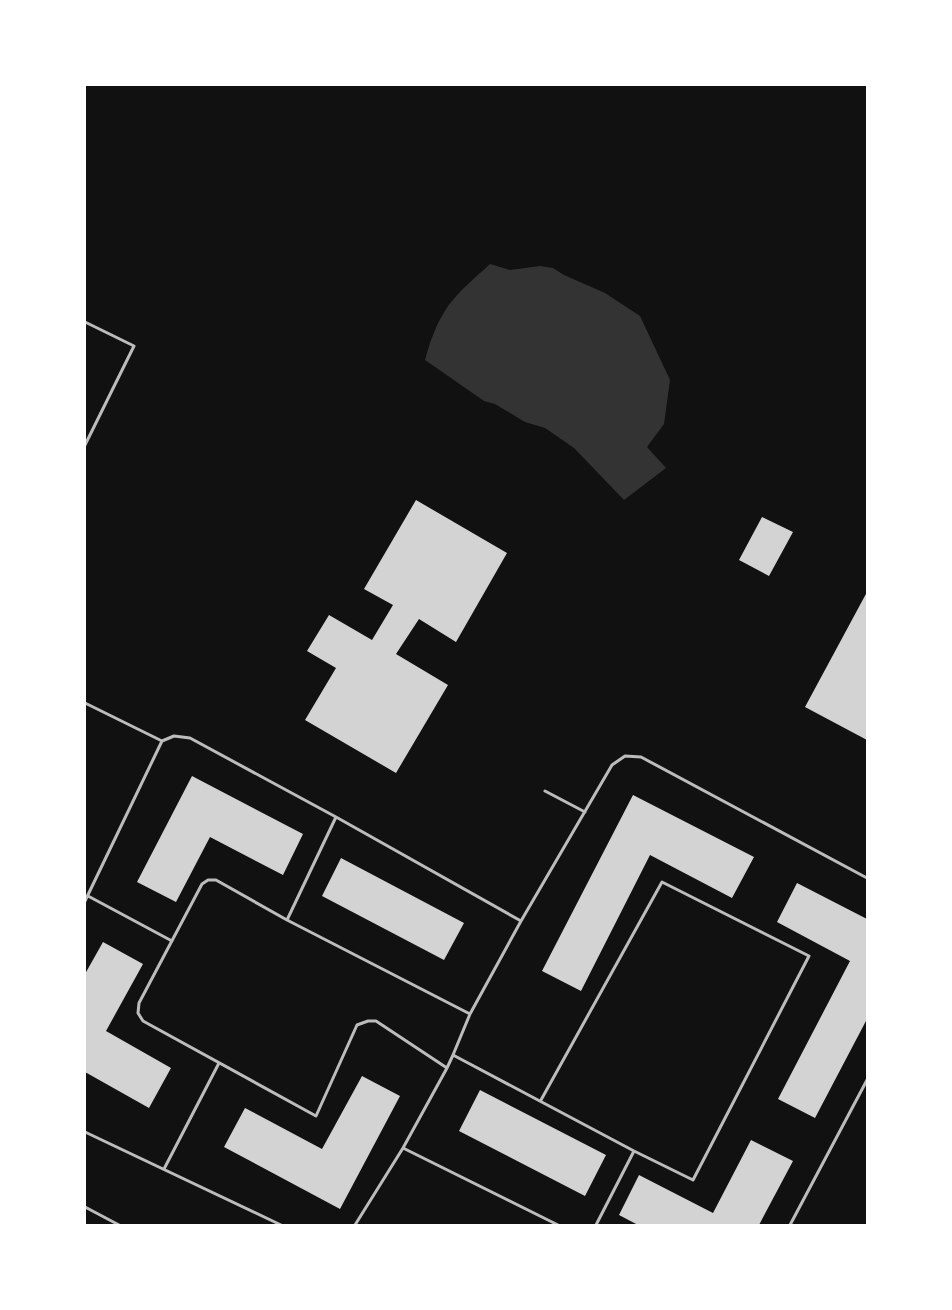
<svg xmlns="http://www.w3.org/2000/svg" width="952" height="1310" viewBox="0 0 952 1310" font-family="Raleway,sans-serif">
	<rect width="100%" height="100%" fill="#111"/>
	<!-- water -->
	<path fill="#333" d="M490 264 510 270 540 266 553 268 564 275 605 293 640 316 670 380 664 424 647 447 666 468 624 500 574 448 545 428 525 422 495 404 484 401 425 360C430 341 437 322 448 306 460 290 476 277 490 264Z"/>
	<!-- building -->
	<path fill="#d3d3d3" d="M416 500 507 553 456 642 419 619 396 654 448 685 396 773 305 720 336 668 307 651 329 615 372 640 393 605 364 589Z
		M762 517 793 532 769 576 739 560Z
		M867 592V740L805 707Z
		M192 776 303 834 283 875 210 837 176 902 137 882Z
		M633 795 754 857 732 898 650 855 581 991 542 971Z
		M341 858 464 923 444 960 322 896Z
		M797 883 867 919V1019L815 1118 778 1099 850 961 777 922Z
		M103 942 143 964 106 1031 171 1068 149 1108 85 1072V974Z
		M362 1076 400 1096 340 1209 224 1147 245 1108 322 1149Z
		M480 1090 606 1155 585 1196 459 1131Z
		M751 1140 793 1161 759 1225H638L619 1215 639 1175 713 1213Z"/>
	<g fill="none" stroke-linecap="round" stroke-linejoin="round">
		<!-- service -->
		<path stroke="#bcbcbc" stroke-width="3" d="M85 322 134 346 85 445
			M85 703 162 741
			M545 791 585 812
			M88 896 172 941
			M85 901 162 741 174 736 190 738 336 817 521 921
			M287 920 336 817
			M453 1055 470 1014 521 921 612 765 625 756 641 757 867 878
			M447 1068 376 1021H368L357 1025 316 1116 143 1021 138 1013 139 1003 202 884 208 880H216L287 920 470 1014
			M85 1132 281 1225
			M403 1148 558 1225
			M164 1169 219 1063
			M85 1207 119 1225
			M355 1225 403 1148 447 1068 453 1055 634 1151 693 1180 809 956 662 882 541 1100
			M596 1225 634 1151
			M790 1225 867 1080"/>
	</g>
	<!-- border -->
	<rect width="952" height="1310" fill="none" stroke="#ffffff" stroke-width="172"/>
</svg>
